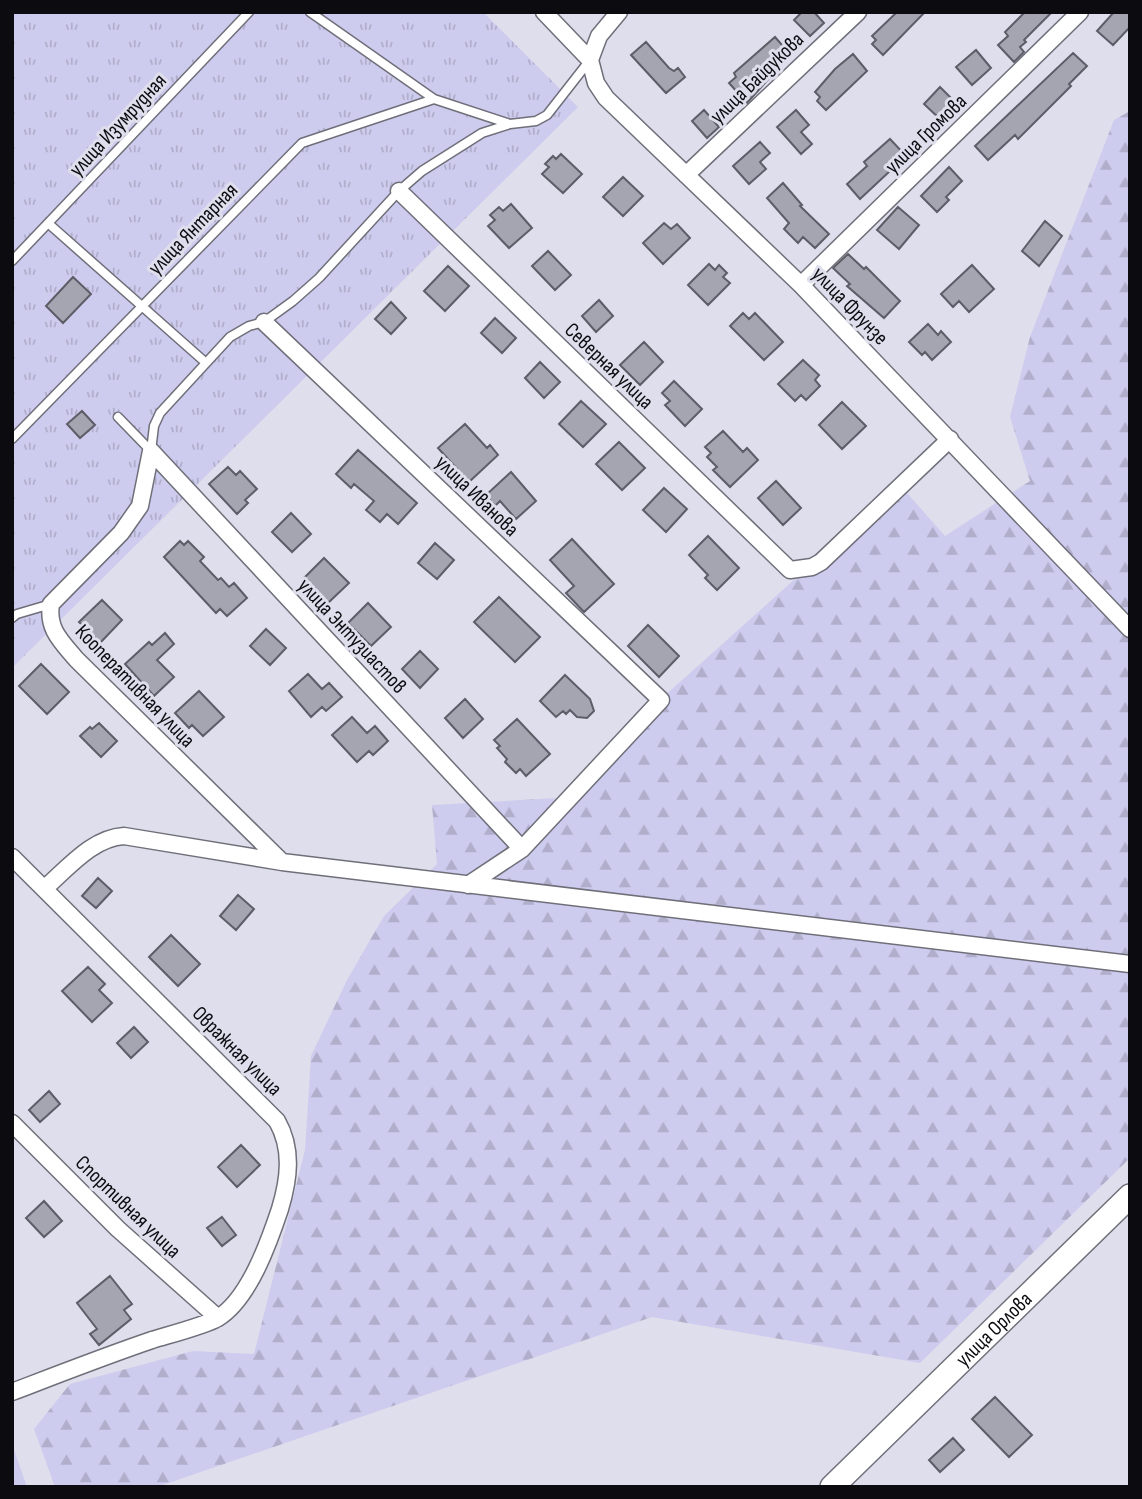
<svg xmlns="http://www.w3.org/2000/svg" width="1142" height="1499" viewBox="0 0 1142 1499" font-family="'Sofia Sans Condensed',sans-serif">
	<defs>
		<pattern id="grass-tufts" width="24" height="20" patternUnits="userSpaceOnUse" patternTransform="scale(1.75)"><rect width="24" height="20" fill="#ceccee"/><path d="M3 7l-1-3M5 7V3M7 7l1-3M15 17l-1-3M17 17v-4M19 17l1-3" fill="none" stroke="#b0aecb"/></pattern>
		<pattern id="forest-firs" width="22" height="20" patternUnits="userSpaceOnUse" patternTransform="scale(1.75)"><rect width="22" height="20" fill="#ceccee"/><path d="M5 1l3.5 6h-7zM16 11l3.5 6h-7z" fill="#b0aecb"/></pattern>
	</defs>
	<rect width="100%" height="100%" fill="#dfdeec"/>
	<!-- grass -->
	<path fill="url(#grass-tufts)" d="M12 12H483L578 107 12 668Z"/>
	<!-- forest -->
	<path fill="url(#forest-firs)" d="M1130 111V1158L920 1363 652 1317 157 1487H55L34 1429 70 1384 193 1351 254 1354 305 1150 311 1056 347 980 384 916 437 864 432 805 558 798 605 749 900 485 945 536 1030 481 1010 417 1030 337 1114 120Z
		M12 1444 27 1487H12Z"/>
	<!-- building -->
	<path fill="#a5a5b1" stroke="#5d5d68" stroke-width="2" d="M802 12H814L824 23 810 36 794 20Z
		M897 12H925L883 55 872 44 876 40 872 36Z
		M1025 12H1052L1024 40 1026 42 1020 47 1024 52 1014 62 998 45 1008 36 1005 32Z
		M1114 12H1130V27L1113 45 1097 31Z
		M775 37 789 53 769 73 772 75 747 103 729 83 736 77 734 73Z
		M646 42 669 68 674 71 678 68 685 77 666 93 631 55Z
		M976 50 991 68 972 85 956 67Z
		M1073 53 1087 66 1069 84 1071 86 1018 139 1015 135 988 160 975 146Z
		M853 54 867 71 826 110 817 101 820 97 815 92 835 69Z
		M940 87 957 104 941 120 924 104Z
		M704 110 719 127 707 138 692 121Z
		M796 110 809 125 801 132 812 144 801 154 777 127Z
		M890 139 906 156 860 199 847 184 867 166 864 162Z
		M760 142 770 153 760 162 766 169 749 184 733 166Z
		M561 154 582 174 563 193 542 174 549 167 545 164 553 156 556 159Z
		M949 167 962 181 946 197 949 200 937 212 921 196Z
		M623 177 643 196 623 216 603 197Z
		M783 183 802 205 800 206 829 234 815 248 803 237 798 243 784 229 789 223 767 198Z
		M511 204 532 228 509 248 488 226 495 220 490 215 499 207 503 211Z
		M898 207 919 225 899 249 877 230Z
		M1045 221 1062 236 1039 266 1022 251Z
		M664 223 671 229 677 224 690 238 663 264 643 243Z
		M548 251 571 275 555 290 532 266Z
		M848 254 864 269 866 267 900 301 884 318 847 286 850 284 833 268Z
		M709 264 715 270 719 265 727 273 723 277 730 283 708 305 688 285Z
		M972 265 994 289 969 312 959 301 953 307 941 294Z
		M448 266 469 286 445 311 424 291Z
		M73 277 91 294 63 323 46 306Z
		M599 300 613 316 596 332 582 316Z
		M391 302 406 318 391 334 375 319Z
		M743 313 749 319 755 313 783 342 764 360 730 326Z
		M495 318 516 338 502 353 481 333Z
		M928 324 938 335 941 331 951 342 932 360 925 352 922 355 909 342Z
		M644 342 663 362 640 385 620 365Z
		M803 360 819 375 815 380 820 386 806 400 801 395 795 401 778 384Z
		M540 362 560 382 544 398 525 378Z
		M674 381 702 409 685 426 665 405 670 401 662 393Z
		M581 401 606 424 583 447 559 424Z
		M842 402 866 426 842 449 819 425Z
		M82 411 95 425 80 438 67 424Z
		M465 424 487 448 490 445 498 455 469 482 438 448Z
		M723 431 743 452 747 448 758 460 730 487 713 470 717 467 707 457 711 453 705 447Z
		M619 442 645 468 622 490 596 464Z
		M358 450 417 503 398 524 387 514 380 522 366 510 374 501 354 484 351 488 336 474Z
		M228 467 236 475 240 471 257 489 245 500 248 503 237 514 209 484Z
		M511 472 536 501 516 519 500 501 495 506 486 495Z
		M776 481 801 508 783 525 758 498Z
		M664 488 687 509 666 532 643 510Z
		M291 513 311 534 292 552 272 532Z
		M708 536 739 568 717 590 705 578 708 575 689 555Z
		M572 539 614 584 584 612 566 593 574 586 550 560Z
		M180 541 184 545 188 541 204 557 200 561 218 580 221 578 229 587 234 583 247 598 227 616 220 609 216 613 164 557Z
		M435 543 454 560 437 579 418 563Z
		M324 558 349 583 328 603 304 578Z
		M499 597 540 637 515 662 474 622Z
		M102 600 122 620 100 643 79 622Z
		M368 603 391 627 371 646 348 623Z
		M648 625 679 656 659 677 628 646Z
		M266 629 286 648 270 665 250 646Z
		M165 633 174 644 157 660 174 677 154 696 125 664 149 642 152 645Z
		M420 651 438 669 420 688 402 669Z
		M41 664 69 692 47 714 19 686Z
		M308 674 322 689 329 683 342 697 326 711 322 707 311 717 289 691Z
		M565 675 590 699 594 711 587 718 577 717 570 710 566 714 563 711 556 717 540 701Z
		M199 691 224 717 203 736 192 725 189 728 175 713Z
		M465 699 483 719 463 738 445 718Z
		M352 717 367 733 375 726 388 741 373 755 369 751 357 762 332 735Z
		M517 719 550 754 526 776 520 769 516 773 505 762 507 759 497 748 500 746 494 740Z
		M99 723 117 741 101 757 80 736 90 727 92 729Z
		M98 878 112 891 96 908 82 896Z
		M238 895 254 909 236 930 220 916Z
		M171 935 200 964 178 986 149 957Z
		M88 967 105 984 99 990 112 1003 92 1022 62 991Z
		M134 1027 148 1042 131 1058 117 1043Z
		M49 1091 60 1104 40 1122 29 1110Z
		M241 1145 260 1165 237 1187 218 1167Z
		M44 1201 62 1221 44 1237 26 1218Z
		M222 1217 236 1235 222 1246 207 1228Z
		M110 1276 132 1304 124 1310 131 1319 99 1345 90 1334 97 1329 77 1303Z
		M995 1397 1032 1435 1009 1457 972 1419Z
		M953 1438 964 1450 940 1472 929 1460Z"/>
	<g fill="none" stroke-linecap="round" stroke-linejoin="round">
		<!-- lane casing -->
		<g stroke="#6f6f7a" stroke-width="11">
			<path id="lane" d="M310 12 434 99 510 124
				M49 224 205 362
				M12 261 249 12
				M118 417 151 451
				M12 439 302 143 434 99
				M151 451 154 426 160 413 230 337 249 326 264 322 293 301 319 278 399 191 422 171 482 133 510 124 536 121 547 115 590 60
				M12 618 17 614 51 604"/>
		</g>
		<!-- street casing -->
		<g stroke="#6f6f7a" stroke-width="19">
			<path id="street" d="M544 12 590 60 596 83 606 98 801 285 1130 629
				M590 60 599 36 619 12
				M686 175 858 12
				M399 191 790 570 812 567 821 562 950 439
				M801 285 1080 12
				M264 322 661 700 522 849 468 885
				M151 451 522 849
				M151 451 140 506 121 533 51 604C47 629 61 641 76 659L282 862
				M12 857 277 1121C293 1149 289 1179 280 1209 269 1242 249 1299 218 1318 204 1326 168 1335 152 1340 105 1356 59 1374 12 1392
				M45 888C68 868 92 838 124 836L282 862 1130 964
				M12 1123 118 1229 218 1318"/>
		</g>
		<!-- secondary casing -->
		<g stroke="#6f6f7a" stroke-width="26">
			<g id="secondary">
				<path id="s1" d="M832 1487 1130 1196"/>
			</g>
		</g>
		<!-- lane -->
		<use href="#lane" stroke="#fff" stroke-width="8"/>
		<!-- street -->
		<use href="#street" stroke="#fff" stroke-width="16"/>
		<!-- secondary -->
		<use href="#secondary" stroke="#fff" stroke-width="23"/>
	</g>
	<g text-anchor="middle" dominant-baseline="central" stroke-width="6" stroke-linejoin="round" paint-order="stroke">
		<!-- street labels -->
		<g font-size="21" fill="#0c0b10" stroke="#dfdeec">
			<text transform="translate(757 78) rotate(-44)">улица Байдукова</text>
			<text transform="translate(118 125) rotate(-47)">улица Изумрудная</text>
			<text transform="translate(926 134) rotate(-44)">улица Громова</text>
			<text transform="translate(193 229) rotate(-46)">улица Янтарная</text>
			<text transform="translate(850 306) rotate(46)">улица Фрунзе</text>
			<text transform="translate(609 366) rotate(44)">Северная улица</text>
			<text transform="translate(477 496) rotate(44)">улица Иванова</text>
			<text transform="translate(352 636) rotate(47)">улица Энтузиастов</text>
			<text transform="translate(135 686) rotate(46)">Кооперативная улица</text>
			<text transform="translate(237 1051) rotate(45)">Овражная улица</text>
			<text transform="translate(128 1207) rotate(44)">Спортивная улица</text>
			<text stroke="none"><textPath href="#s1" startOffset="226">улица Орлова</textPath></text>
		</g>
	</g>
	<!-- border -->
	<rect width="1142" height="1499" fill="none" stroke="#0c0b10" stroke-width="28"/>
</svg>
